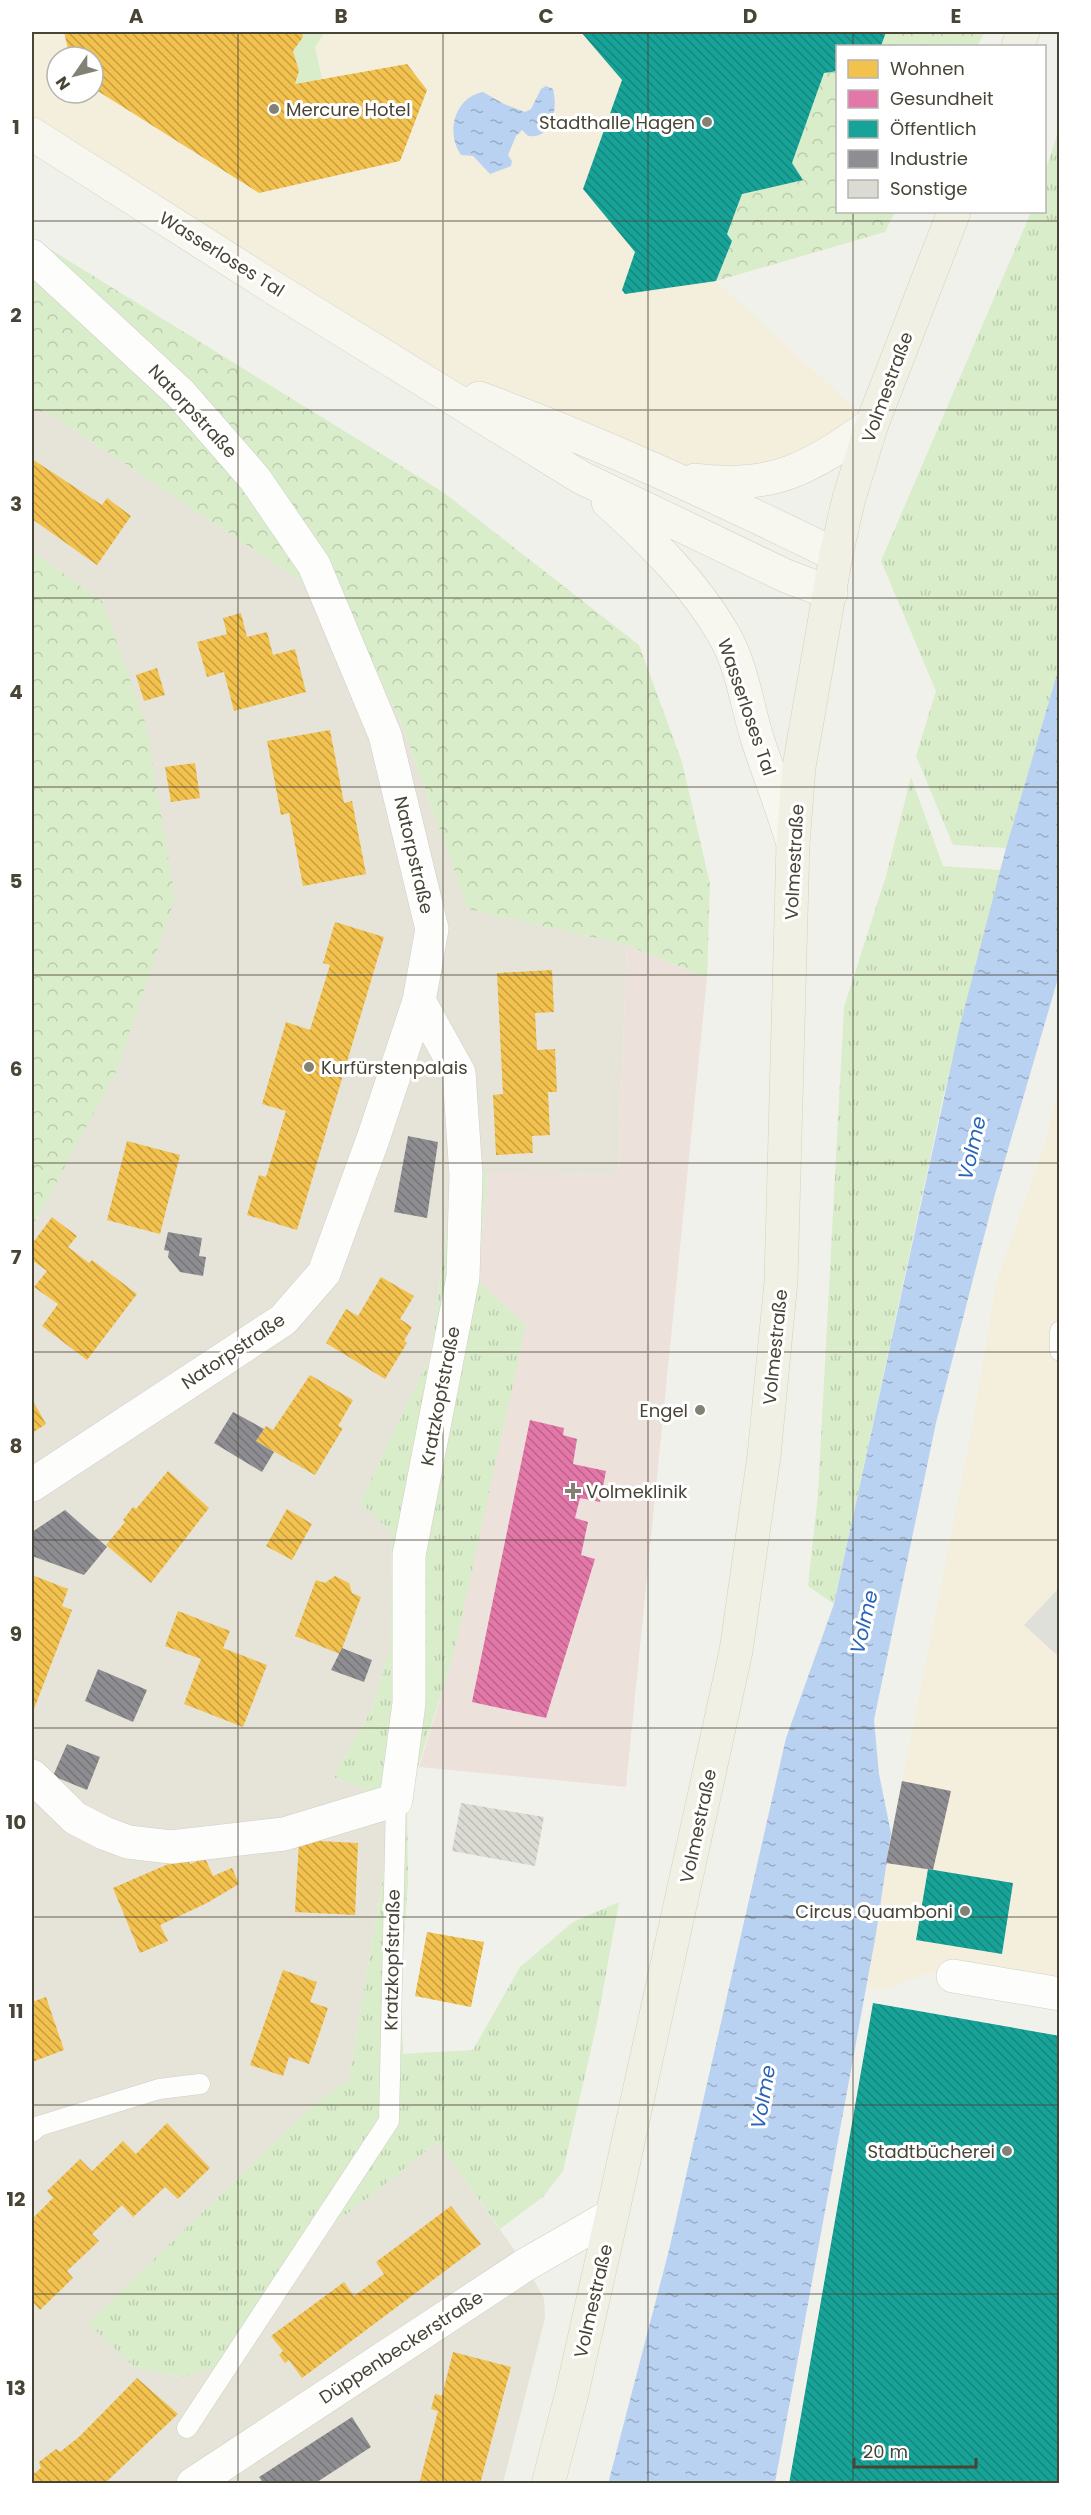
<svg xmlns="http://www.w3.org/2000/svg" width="1091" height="2515" viewBox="0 0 1091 2515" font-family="Poppins,sans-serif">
	<defs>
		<pattern id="grass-tufts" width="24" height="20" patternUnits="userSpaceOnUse" patternTransform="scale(1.5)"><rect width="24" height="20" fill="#d9edca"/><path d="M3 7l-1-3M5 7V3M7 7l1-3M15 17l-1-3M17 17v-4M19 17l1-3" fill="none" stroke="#bcccae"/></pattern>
		<pattern id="forest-crowns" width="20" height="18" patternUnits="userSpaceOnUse" patternTransform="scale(1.5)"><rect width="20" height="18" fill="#d9edca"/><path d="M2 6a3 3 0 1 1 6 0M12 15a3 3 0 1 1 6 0" fill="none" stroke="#bcccae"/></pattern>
		<pattern id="water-ripples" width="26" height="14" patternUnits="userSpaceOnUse" patternTransform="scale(1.5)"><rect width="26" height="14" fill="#bad2f1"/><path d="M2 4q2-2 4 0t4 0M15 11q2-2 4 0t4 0" fill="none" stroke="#99acc4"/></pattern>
		<pattern id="homes-back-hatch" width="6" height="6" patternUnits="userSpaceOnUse" patternTransform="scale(1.5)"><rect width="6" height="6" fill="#f2c14e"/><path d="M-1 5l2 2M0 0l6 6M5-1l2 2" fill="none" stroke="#c69e42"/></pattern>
		<pattern id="health-back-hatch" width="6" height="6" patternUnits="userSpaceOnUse" patternTransform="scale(1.5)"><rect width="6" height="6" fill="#e377a8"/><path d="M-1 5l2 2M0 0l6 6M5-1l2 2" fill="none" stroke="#ba638a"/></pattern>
		<pattern id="public-back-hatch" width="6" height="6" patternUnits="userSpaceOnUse" patternTransform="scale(1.5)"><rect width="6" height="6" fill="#17a398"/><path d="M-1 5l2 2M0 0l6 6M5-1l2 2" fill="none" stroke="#17867d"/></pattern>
		<pattern id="industry-back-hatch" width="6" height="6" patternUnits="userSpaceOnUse" patternTransform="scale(1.5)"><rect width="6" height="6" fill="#8d8d92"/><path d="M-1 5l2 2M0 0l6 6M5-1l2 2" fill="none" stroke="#757578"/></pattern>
		<pattern id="building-back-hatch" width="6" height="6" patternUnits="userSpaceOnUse" patternTransform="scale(1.5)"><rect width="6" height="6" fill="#dbdad3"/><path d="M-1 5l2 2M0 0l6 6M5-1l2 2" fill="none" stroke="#bdbcb6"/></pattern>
	</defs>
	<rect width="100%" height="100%" fill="#f1f1eb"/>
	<!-- residential -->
	<path fill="#e6e4d8" d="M32 409 52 415 313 589 363 642 403 727 468 909 627 945 618 1175 454 1173 430 1357 360 1502 392 1533 390 1650 371 1711 333 1777 396 1800 349 2080 310 2108 89 2323 134 2367 180 2377 285 2263 438 2142 525 2265 544 2298 545 2318 503 2483H32V1227L38 1218 102 601 32 551Z"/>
	<!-- commercial -->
	<path fill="#f4efdd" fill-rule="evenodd" d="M32 32H886L881 46H838L792 163 732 241 716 281 872 424 729 484 413 373 32 134ZM57 57H93V93H57Z
		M1059 1085V1994L928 1973 885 1990 866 1988 886 1863 973 1423 996 1283 1045 1143Z"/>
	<!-- medical -->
	<path fill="#ece2db" d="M627 945 707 978 626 1787 419 1767 453 1657 477 1279 488 1173 618 1175Z"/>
	<!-- grass -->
	<path fill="url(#grass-tufts)" d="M1059 129V667L1006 848 953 845 916 756 936 691 881 561 1031 212H1044L1045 172Z
		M911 777 943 866 1001 870 943 1098 834 1604 808 1586 818 1494 844 1007 886 876Z
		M454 1173H488L477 1279 526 1325 453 1657 407 1801 408 1883 400 1990 403 2054 473 2050 520 1967 573 1922 619 1902 597 2023 563 2171 543 2197 500 2229 438 2142 285 2263 236 2362 180 2377 134 2367 88 2323 310 2108 349 2080 396 1800 333 1777 371 1711 390 1650 392 1533 360 1502 430 1357Z"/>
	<!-- forest -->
	<path fill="url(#forest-crowns)" d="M886 32H985L977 46H881Z
		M837 71 838 212H895L885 232 716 281 732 241 727 234 742 194 792 163 824 73Z
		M32 238 443 492 639 645 682 762 710 884 707 978 627 945 468 909 403 727 363 642 313 589 52 415 32 409Z
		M32 551 102 601 146 725 175 898 116 1072 32 1227Z"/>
	<!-- park -->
	<path fill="#d9edca" d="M302 32H325L315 47 322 79 295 84 299 71 293 51 303 37Z"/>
	<!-- parking -->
	<path fill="#e0e0da" d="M1059 1588V1657L1024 1625Z"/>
	<!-- water -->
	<path fill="url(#water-ripples)" d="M546 86 553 89C558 107 553 140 528 136L522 130 516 136 508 155 512 161 511 166 490 174 473 156 461 155C445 132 455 97 483 92L504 104 525 112 531 109 541 89Z
		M1059 667V975L995 1194 936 1423 874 1720 879 1774 891 1833 876 1934 775 2483 608 2484 669 2250 786 1738 834 1604 959 1029 1006 848Z"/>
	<!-- homes -->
	<path fill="url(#homes-back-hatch)" d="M64 32H302L303 37 293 51 299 71 295 84 407 64 427 90 400 161 259 193 93 88V57H70Z
		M32 459 102 505 107 498 131 516 97 565 32 519Z
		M241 613 247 637 267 632 273 655 295 649 306 692 234 711 224 672 207 677 197 642 227 634 223 618Z
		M157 668 165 695 144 701 136 675Z
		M330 730 344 803 352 801 366 874 303 886 289 813 281 815 267 741Z
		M195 763 200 798 171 802 165 767Z
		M335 922 384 937 297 1230 247 1215 259 1175 266 1177 286 1111 262 1104 286 1022 310 1030 330 965 323 963Z
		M552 970 554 1012 535 1013 537 1050 555 1049 557 1092H548L550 1135 532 1136 533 1153 496 1155 493 1095 503 1094 497 973Z
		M127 1141 180 1155 160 1234 107 1220Z
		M52 1217 77 1236 68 1247 89 1263 92 1260 137 1294 87 1360 42 1326 58 1304 34 1287 47 1271 32 1260V1244Z
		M381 1277 414 1296 400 1319 412 1327 404 1341 407 1343 385 1379 326 1343 346 1309 358 1316Z
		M310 1375 353 1400 338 1426 343 1428 315 1475 256 1441 266 1426 273 1430Z
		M32 1399 46 1424 32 1433Z
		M168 1471 209 1508 151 1583 106 1545 125 1522 123 1520 133 1507 136 1509Z
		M287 1509 312 1524 292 1560 266 1546Z
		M32 1575 68 1589 62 1606 72 1610 32 1714Z
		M335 1576 349 1583 352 1593 361 1597 340 1654 295 1636 316 1580 325 1583Z
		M178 1611 230 1631 223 1648 267 1665 243 1727 184 1704 201 1659 165 1646Z
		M299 1840 358 1843 355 1915 295 1912Z
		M187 1856 190 1864 205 1858 213 1876 232 1868 239 1884 207 1903 160 1925 168 1941 140 1953 113 1888Z
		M427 1932 484 1942 471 2007 415 1996Z
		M283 1970 317 1982 310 2002 328 2008 309 2064 289 2057 283 2076 250 2065Z
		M46 1997 64 2050 32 2062V2002Z
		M167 2123 210 2168 178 2199 165 2187 133 2217 122 2205 92 2234 99 2241 67 2271 73 2278 40 2310 32 2301V2219L53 2198 47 2191 80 2159 92 2171 123 2141 136 2154Z
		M451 2206 481 2244 302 2378 289 2360 285 2363 279 2355 283 2351 271 2336 344 2282 354 2296 384 2274 376 2262Z
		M453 2352 511 2367 480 2484H419L438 2411 431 2409 435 2394 442 2396Z
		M137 2378 178 2414 104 2484H32V2475L41 2468 39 2462 56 2449 60 2452 79 2437Z"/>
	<!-- health -->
	<path fill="url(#health-back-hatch)" d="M530 1420 564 1428 563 1435 577 1439 573 1464 606 1471 600 1502 580 1498 575 1518 588 1522 581 1555 595 1559 546 1718 472 1702Z"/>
	<!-- public -->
	<path fill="url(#public-back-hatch)" d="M581 32H886L881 46H838V71L824 73 792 163 803 180 742 194 727 234 732 241 716 281 625 294 622 290 635 252 583 189 622 80Z
		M928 1869 1013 1883 1002 1954 916 1940Z
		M873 2003 1060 2036V2484H789Z"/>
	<!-- industry -->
	<path fill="url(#industry-back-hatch)" d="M408 1136 438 1142 427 1218 394 1212Z
		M168 1232 202 1238 199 1256 206 1257 203 1276 180 1272 168 1257 169 1251 164 1250Z
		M233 1412 264 1429 256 1441 274 1452 262 1472 214 1443Z
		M65 1510 107 1547 84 1575 32 1556V1532Z
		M342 1648 372 1660 364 1682 331 1670Z
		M98 1669 147 1690 133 1722 85 1701Z
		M67 1744 100 1757 87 1790 53 1776Z
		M902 1781 951 1791 933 1870 886 1863Z
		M352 2417 371 2447 314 2484H264L259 2477Z"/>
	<!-- building -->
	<path fill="url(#building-back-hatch)" d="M461 1803 544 1817 535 1866 452 1851Z"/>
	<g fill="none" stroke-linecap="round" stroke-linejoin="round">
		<!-- lane casing -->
		<g stroke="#cfcec8" stroke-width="21">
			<path id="lane" d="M1060 1331V1351
				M32 2132 39 2126 159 2089 200 2084
				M187 2428 389 2121 396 1800"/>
		</g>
		<!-- street casing -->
		<g stroke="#cfcec8" stroke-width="34">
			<path id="street" d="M32 256 180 393 255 479 314 565 385 735 432 929 419 1001 373 1139 324 1273 283 1320 32 1485
				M32 1776 75 1818 104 1833 128 1842 171 1847 284 1834 396 1800 409 1703V1555L463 1277 466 1175 459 1073 419 1001
				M953 1976 1060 1994
				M193 2484 525 2265 612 2215"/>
		</g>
		<!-- secondary casing -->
		<g stroke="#d1d0c2" stroke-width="34">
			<path id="secondary" d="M32 134 277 290 582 478 786 576 831 593
				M479 398C602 443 719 498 836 555
				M695 480C774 490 810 468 872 424
				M608 502C652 542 694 583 724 635 743 668 747 708 759 744 770 777 783 810 793 844"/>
		</g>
		<!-- primary casing -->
		<g stroke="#d4d1b8" stroke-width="34">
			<path id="primary" d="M1018 46 1023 32
				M548 2484 572 2393 612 2215 736 1651 764 1456 781 1281 793 844 799 767 836 555 849 498 872 424 954 212"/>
		</g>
		<!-- lane -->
		<use href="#lane" stroke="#fdfdfc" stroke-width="20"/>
		<!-- street -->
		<use href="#street" stroke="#fdfdfc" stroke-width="33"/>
		<!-- secondary -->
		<use href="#secondary" stroke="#f7f6ef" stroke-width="33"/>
		<!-- primary -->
		<use href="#primary" stroke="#f1f0e4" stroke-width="33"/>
	</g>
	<!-- grid -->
	<path fill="none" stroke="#484436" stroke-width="1.5" stroke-opacity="0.55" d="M238 32V2484M443 32V2484M648 32V2484M853 32V46M853 212V2484M32 221H1060M32 410H1060M32 598H1060M32 787H1060M32 975H1060M32 1163H1060M32 1352H1060M32 1540H1060M32 1728H1060M32 1917H1060M32 2105H1060M32 2294H1060"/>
	<!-- markers -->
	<g fill="#838175" stroke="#fff" stroke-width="2">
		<circle cx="274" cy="109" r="6"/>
		<circle cx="707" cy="122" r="6"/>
		<circle cx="309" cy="1067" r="6"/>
		<circle cx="700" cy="1410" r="6"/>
		<path d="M570 1482h6v6h6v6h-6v6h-6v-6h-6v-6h6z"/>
		<circle cx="965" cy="1911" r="6"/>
		<circle cx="1007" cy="2151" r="6"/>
	</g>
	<g text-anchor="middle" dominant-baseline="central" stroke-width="6" stroke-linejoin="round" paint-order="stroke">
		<!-- poi labels -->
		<g font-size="18" fill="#484436" stroke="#fff" text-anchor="end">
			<text x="286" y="109" text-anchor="start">Mercure Hotel</text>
			<text x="695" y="122">Stadthalle Hagen</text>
			<text x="321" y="1067" text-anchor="start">Kurfürstenpalais</text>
			<text x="688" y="1410">Engel</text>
			<text x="586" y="1491" text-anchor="start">Volmeklinik</text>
			<text x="953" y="1911">Circus Quamboni</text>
			<text x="995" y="2151">Stadtbücherei</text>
		</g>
		<!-- street labels -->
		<g font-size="18" fill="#484436" stroke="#fff">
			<text transform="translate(222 254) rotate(32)">Wasserloses Tal</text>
			<text transform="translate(887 387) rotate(-70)">Volmestraße</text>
			<text transform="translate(193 411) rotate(47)">Natorpstraße</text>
			<text transform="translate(747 707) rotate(71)">Wasserloses Tal</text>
			<text transform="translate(414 855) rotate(77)">Natorpstraße</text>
			<text transform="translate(794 862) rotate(-87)">Volmestraße</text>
			<text transform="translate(775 1347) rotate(-84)">Volmestraße</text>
			<text transform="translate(233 1351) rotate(-34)">Natorpstraße</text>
			<text transform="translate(440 1396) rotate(-79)">Kratzkopfstraße</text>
			<text transform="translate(698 1826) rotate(-78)">Volmestraße</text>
			<text transform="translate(392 1960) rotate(-89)">Kratzkopfstraße</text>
			<text transform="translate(593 2301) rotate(-77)">Volmestraße</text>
			<text transform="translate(401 2347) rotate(-33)">Düppenbeckerstraße</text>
		</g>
		<!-- water labels -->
		<g font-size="20" font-style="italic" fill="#2a64b8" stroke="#fff">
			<text transform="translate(972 1148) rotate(-77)">Volme</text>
			<text transform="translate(864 1622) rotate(-77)">Volme</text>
			<text transform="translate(763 2097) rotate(-80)">Volme</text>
		</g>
	</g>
	<!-- border -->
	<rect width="1091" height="2515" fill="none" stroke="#ffffff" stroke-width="66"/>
	<!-- legend -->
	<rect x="836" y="45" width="210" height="168" fill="#ffffff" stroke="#b6b4af" stroke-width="1.5"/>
	<rect x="848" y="60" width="30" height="18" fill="#f2c14e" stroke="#b6b4af" stroke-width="1.5"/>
	<text x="890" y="75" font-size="18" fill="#484436">Wohnen</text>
	<rect x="848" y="90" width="30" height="18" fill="#e377a8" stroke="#b6b4af" stroke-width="1.5"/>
	<text x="890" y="105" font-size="18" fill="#484436">Gesundheit</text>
	<rect x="848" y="120" width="30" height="18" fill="#17a398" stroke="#b6b4af" stroke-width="1.5"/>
	<text x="890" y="135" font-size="18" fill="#484436">Öffentlich</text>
	<rect x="848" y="150" width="30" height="18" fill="#8d8d92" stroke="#b6b4af" stroke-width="1.5"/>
	<text x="890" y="165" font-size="18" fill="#484436">Industrie</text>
	<rect x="848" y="180" width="30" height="18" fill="#dbdad3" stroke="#b6b4af" stroke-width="1.5"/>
	<text x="890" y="195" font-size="18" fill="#484436">Sonstige</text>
	<!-- north arrow -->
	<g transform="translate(75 75) rotate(235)"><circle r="28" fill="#ffffff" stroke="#b6b4af" stroke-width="1.5"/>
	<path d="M0-4.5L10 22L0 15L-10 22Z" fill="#838175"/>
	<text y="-9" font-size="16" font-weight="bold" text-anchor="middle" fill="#484436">N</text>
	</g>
	<!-- scale -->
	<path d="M854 2458v9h122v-9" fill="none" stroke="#484436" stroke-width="3"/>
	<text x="863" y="2458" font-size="18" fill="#484436" stroke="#ffffff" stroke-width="4.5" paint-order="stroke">20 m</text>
	<rect x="33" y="33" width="1025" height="2449" fill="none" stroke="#484436" stroke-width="2"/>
	<g font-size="20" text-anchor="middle" font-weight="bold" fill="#484436">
		<text x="136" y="23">A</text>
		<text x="341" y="23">B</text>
		<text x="546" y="23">C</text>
		<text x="750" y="23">D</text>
		<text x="956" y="23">E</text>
		<text x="16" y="134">1</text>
		<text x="16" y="322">2</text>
		<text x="16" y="511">3</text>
		<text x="16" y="699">4</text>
		<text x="16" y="888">5</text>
		<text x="16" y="1076">6</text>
		<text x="16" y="1264">7</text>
		<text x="16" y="1453">8</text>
		<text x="16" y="1641">9</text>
		<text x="16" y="1829">10</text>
		<text x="16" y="2018">11</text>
		<text x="16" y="2206">12</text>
		<text x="16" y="2395">13</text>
	</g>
</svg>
